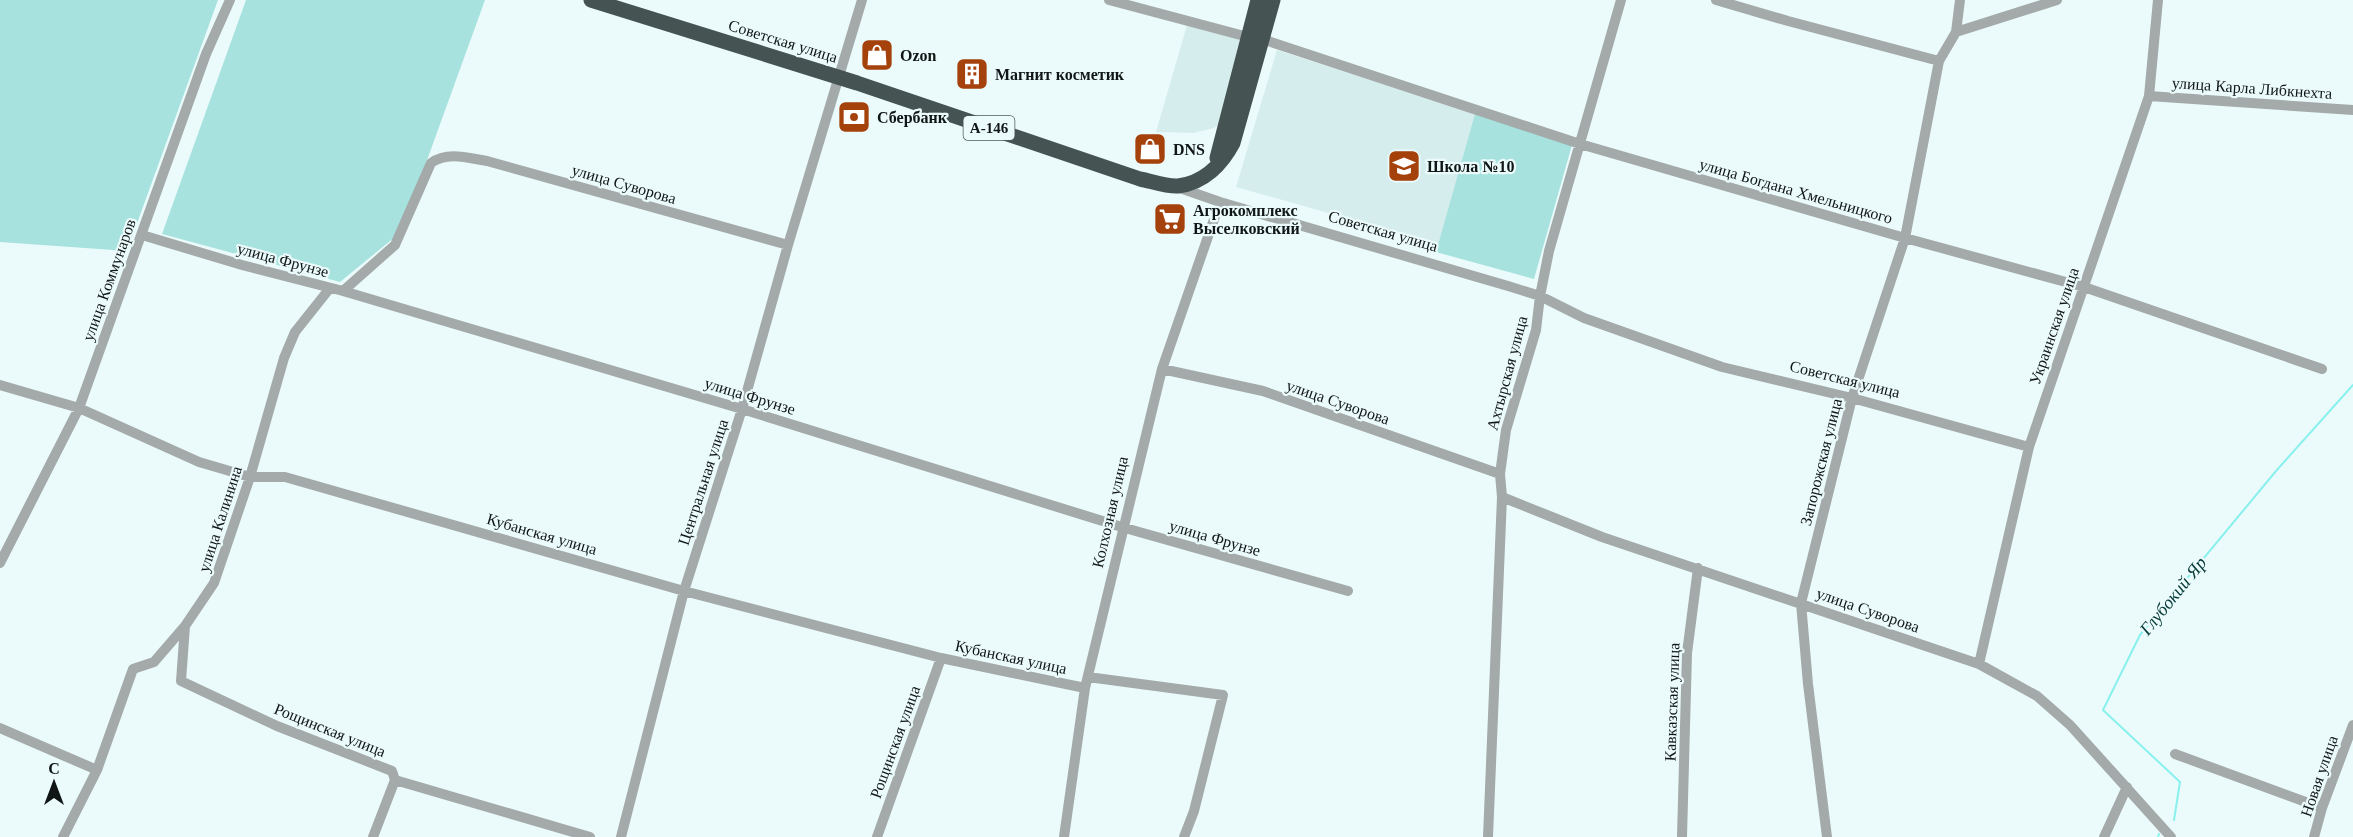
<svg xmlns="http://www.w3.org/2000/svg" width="2353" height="837" viewBox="0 0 2353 837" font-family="'Times New Roman',serif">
	<rect width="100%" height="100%" fill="#ebfbfb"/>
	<!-- built -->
	<path fill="#d5eeed" d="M1187 25 1246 41 1223 122 1214 128 1193 133 1156 132Z
		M1277 50 1571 145 1534 271 1236 187Z"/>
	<!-- green -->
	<path fill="#a7e2df" d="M0 0H218L127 251 0 242Z
		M246 0H485L401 232 340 282 162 234Z
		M1475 114 1572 145 1534 279 1436 252Z"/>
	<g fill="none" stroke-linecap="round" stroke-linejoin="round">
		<!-- stream -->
		<path stroke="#89f1ed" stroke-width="2" d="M2174 820 2180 782 2103 710 2140 635 2276 471 2353 385
			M2158 837 2159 834"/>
		<!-- minor -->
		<path stroke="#a3aaa9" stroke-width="10" d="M1109 0 1248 37
			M1716 0 1788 21 1939 61
			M1956 32 2057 0
			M1262 39 1580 144 1905 238 2084 287 2322 369
			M2149 96 2353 110
			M1177 187 1220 202 1508 286 1540 296 1584 318 1722 367 1852 398 2029 447
			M142 235 242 265 343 291 742 409 1125 528 1348 591
			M343 291 395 245 431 163C448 151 468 158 487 161L788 245
			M1162 369 1263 391 1500 474
			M0 385 79 408 199 462 250 477H285L684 591 941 658 1085 688
			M1502 497 1602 537 1979 664 2037 696 2070 725 2171 837
			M0 563 79 408 206 54 230 0
			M185 626 181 681 277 726 392 771 395 780 590 837
			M1979 664 2029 447 2149 96 2158 0
			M1088 677 1223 695 1194 811 1184 837
			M0 728 97 770
			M2175 754 2322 808
			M63 837 97 770 133 669 154 662 185 626 214 583 250 477 284 358 295 332 330 288
			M373 837 395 780
			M621 837 684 591 742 409 788 245 862 0
			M877 837 941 658
			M1064 837 1085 688 1162 369 1220 202
			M1488 837 1502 497 1500 474 1506 430 1536 330 1540 296 1549 251 1621 0
			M1682 837 1687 653 1698 568
			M1827 837 1808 684 1801 603 1852 398 1905 238 1939 61 1956 32 1960 0
			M2104 837 2127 787
			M2314 837 2322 808 2353 725"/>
		<!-- highway -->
		<path stroke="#455352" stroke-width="15" d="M591 0 857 83 1140 179C1151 181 1167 187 1178 186 1204 183 1222 164 1233 143L1273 0
			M1217 158 1258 0"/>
	</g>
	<!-- icons -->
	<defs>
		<g id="shop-square" transform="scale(1.725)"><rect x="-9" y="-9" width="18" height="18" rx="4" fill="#a5420c" stroke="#ebfbfb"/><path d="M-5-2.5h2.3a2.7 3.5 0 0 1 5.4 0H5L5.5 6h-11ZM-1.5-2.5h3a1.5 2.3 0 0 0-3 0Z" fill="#fff"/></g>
		<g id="building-square" transform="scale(1.725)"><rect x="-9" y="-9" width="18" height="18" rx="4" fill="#a5420c" stroke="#ebfbfb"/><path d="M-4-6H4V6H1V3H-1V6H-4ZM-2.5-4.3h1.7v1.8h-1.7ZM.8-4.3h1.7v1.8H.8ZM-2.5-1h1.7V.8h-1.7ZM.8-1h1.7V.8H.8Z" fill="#fff"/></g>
		<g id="bank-square" transform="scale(1.725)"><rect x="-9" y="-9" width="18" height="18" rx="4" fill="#a5420c" stroke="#ebfbfb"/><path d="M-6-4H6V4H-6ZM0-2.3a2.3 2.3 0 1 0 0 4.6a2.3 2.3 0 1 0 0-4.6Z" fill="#fff"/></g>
		<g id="school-square" transform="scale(1.725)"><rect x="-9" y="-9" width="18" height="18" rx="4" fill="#a5420c" stroke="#ebfbfb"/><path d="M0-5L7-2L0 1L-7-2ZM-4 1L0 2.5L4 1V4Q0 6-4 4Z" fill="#fff"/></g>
		<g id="supermarket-square" transform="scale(1.725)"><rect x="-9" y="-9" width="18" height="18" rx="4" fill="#a5420c" stroke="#ebfbfb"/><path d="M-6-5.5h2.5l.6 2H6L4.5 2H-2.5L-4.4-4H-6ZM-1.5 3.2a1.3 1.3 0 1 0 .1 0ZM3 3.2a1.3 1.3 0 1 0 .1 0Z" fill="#fff"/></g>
	</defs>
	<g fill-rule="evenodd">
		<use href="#shop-square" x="877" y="55"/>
		<use href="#building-square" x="972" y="74"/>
		<use href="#bank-square" x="854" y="117"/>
		<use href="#shop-square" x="1150" y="149"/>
		<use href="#school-square" x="1404" y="166"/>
		<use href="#supermarket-square" x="1170" y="219"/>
	</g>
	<g text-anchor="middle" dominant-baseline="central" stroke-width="4.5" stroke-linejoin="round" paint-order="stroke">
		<!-- shield labels -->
		<rect fill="#ebfbfb" stroke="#525a5a" stroke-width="1.5" x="963.5" y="116" width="51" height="24" rx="4.5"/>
		<g font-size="15" font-weight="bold" fill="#101515">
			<text x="989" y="128">А-146</text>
		</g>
		<!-- street labels -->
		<g font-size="16" fill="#101515" stroke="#ebfbfb">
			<text transform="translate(783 41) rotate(17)">Советская улица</text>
			<text transform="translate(2252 88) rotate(4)">улица Карла Либкнехта</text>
			<text transform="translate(624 184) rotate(16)">улица Суворова</text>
			<text transform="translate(1796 191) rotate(16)">улица Богдана Хмельницкого</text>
			<text transform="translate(1383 231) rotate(16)">Советская улица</text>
			<text transform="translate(283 260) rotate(15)">улица Фрунзе</text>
			<text transform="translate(109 280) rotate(-70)">улица Коммунаров</text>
			<text transform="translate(2054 326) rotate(-71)">Украинская улица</text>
			<text transform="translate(1507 373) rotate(-75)">Ахтырская улица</text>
			<text transform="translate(1845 379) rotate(14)">Советская улица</text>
			<text transform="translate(750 396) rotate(17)">улица Фрунзе</text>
			<text transform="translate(1338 402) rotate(19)">улица Суворова</text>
			<text transform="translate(1821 462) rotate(-76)">Запорожская улица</text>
			<text transform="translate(703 482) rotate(-72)">Центральная улица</text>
			<text transform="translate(1110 512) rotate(-77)">Колхозная улица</text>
			<text transform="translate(220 519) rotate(-72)">улица Калинина</text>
			<text transform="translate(542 534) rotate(16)">Кубанская улица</text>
			<text transform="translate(1215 538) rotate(16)">улица Фрунзе</text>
			<text transform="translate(1868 610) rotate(19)">улица Суворова</text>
			<text transform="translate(1011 657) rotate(12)">Кубанская улица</text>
			<text transform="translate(1672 702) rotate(-88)">Кавказская улица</text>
			<text transform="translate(330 730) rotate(22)">Рощинская улица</text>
			<text transform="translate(895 742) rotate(-70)">Рощинская улица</text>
			<text transform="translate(2319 776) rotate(-71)">Новая улица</text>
		</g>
		<!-- poi labels -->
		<g font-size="16" font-weight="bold" fill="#101515" stroke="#ebfbfb" text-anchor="start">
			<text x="900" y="55">Ozon</text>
			<text x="995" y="74">Магнит косметик</text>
			<text x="877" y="117">Сбербанк</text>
			<text x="1173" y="149">DNS</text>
			<text x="1427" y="166">Школа №10</text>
			<text x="1193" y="210">Агрокомплекс<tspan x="1193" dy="18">Выселковский</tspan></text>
		</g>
		<!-- water labels -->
		<g font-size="18" font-style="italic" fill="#053938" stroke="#ebfbfb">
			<text transform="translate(2173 596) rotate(-51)">Глубокий Яр</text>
		</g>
	</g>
	<!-- north arrow -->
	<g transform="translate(54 783)" stroke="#ebfbfb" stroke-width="4.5" paint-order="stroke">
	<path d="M0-4.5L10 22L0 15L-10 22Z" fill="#101515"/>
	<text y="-9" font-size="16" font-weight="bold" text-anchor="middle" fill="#101515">С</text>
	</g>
</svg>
